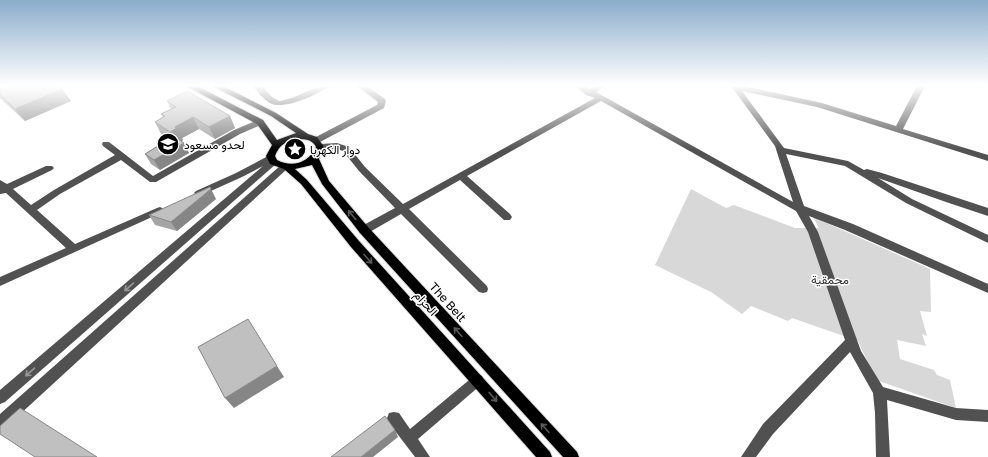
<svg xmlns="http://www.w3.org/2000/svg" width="988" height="457" viewBox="0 0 988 457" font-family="'Golos Text',Vazirmatn,sans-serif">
	<rect width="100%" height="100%" fill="#fff"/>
	<!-- green -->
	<path fill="#d8d8d8" d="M691 189 726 208 734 205 795 228H819L813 217 930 269 931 312 920 311 927 336 922 334 926 346 897 340 900 359 934 370 937 375 950 380 956 408 876 380 858 341 792 318 788 321 751 306 742 314 711 292 655 265Z"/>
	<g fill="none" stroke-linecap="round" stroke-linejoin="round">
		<!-- major casing -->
		<g stroke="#dbdbdb" stroke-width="2">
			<path id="major" d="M186 86H197L263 120 277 140 296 133 271 116 212 86H223L276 113 308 134 317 137 324 147 319 159 329 181 368 227 577 452 579 457H563L360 233 322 184 312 165 295 169 307 180 359 241 550 452 552 457H536L351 247 301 184 284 169 270 164 266 156 272 145 257 124ZM297 139C305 139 312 139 316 147 309 163 292 168 277 160L275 156C279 145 286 141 297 139Z"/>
		</g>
		<!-- minor -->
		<path fill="#515151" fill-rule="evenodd" d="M253 86H262L272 97 279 101C297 99 311 86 329 86 318 95 285 109 272 104 264 101 258 92 253 86Z
			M357 86H367L385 99 386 101 384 108 320 142H314L313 140 314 138 377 105 378 102Z
			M575 86H585L590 89 595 86H605L596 92 793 202 775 146 731 86H744L822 103 896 126 917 86H925L903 129 988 155V161L817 107 742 91 784 148 848 161 864 170 867 169 882 173 988 208V216L946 202 878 178 912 199 988 235V243L906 203 845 166 786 154 804 206 853 224 988 284V293L845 230 809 216 818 232 861 351 883 387 956 408 988 410V422L956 420 887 400 890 457H876L875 413 873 393 850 352 773 434 756 457H741L763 424 845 340 808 232 796 211 601 101 467 176 510 214 512 217 510 220H504L460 180 409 209 487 286 488 289 487 292 483 293 479 292 401 214 368 233H360L359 230 360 227 395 208 359 171 343 151 337 149 320 150 316 147 320 144 337 143 349 147 365 167 403 204 595 98 586 95Z
			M260 119 263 120 264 122 263 124 240 134 156 182H150L121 160 60 194 37 210 75 244 157 208 160 207 165 210 163 212 0 286V277L66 248 6 193 0 194V180L7 184 46 166H52L54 168 52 170 13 189 31 205 54 190 115 155 103 146 102 144 103 142H109L153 176 234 130Z
			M270 155 273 156 274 159 276 160 277 162 276 164 5 402 0 404V390L263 166 242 177 202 195H196L194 193 196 191 236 173Z
			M284 164 287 165 288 167 287 169 5 428 0 429V414L281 165Z
			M478 374 482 376 484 380 482 384 418 439 430 457H415L389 423 387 418 389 413 394 412 399 413 410 429 474 376Z"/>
		<!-- major -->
		<use href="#major" fill="#000" fill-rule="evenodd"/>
	</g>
	<!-- wall -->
	<path fill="#a5a5a5" d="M0 86 62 89 71 101 25 121 0 98Z
		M167 101 230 116 235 128 215 139 199 129 182 138 183 140 182 141 189 153 160 170 151 164 145 154 169 139 161 134 155 122 163 117 161 114 171 109Z
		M216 199 177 231 155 225 149 215Z"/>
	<!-- shaded-wall -->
	<path fill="#868686" d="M62 89 71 101 25 121 15 109Z
		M230 116 235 128 215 139 209 127Z
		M193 117 199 129 182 138 183 140 176 144 170 132 175 127Z
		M184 143 189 153 160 170 154 160Z
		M211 189 216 199 177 231 171 222Z
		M277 366 284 377 234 408 225 398Z
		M395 430 398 437 373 457H361Z"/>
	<!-- building -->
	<path fill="#c0c0c0" stroke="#868686" d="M0 86H59L62 89 15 109 0 94Z
		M187 91 230 116 209 127 193 117 175 127 177 128 170 132 155 122 165 116 161 114 176 107 167 101Z
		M174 136 184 143 154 160 145 154Z
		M210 187 211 189 171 222 149 215Z
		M248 319 277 366 225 398 198 347Z
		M20 408 97 457H35L0 434V426Z
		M385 416 395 430 361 457H331Z"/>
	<!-- one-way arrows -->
	<defs><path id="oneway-shaft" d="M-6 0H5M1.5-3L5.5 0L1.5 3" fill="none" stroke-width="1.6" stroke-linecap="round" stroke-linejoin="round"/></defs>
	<g stroke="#595959">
		<use href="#oneway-shaft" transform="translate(352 215) rotate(-130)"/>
		<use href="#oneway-shaft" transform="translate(368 259) rotate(48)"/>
		<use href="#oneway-shaft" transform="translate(458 332) rotate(-132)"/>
		<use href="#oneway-shaft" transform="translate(493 397) rotate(49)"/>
		<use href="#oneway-shaft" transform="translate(545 428) rotate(-132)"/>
	</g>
	<g stroke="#979797">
		<use href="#oneway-shaft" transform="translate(129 287) rotate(139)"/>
		<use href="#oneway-shaft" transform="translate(30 372) rotate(139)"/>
	</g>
	<!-- sky -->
	<linearGradient id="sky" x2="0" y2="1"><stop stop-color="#8baccb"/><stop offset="0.57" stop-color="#fff"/><stop offset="1" stop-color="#fff" stop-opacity="0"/></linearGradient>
	<rect width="988" height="150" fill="url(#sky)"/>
	<!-- icons -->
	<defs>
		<g id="school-disc" transform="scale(1.15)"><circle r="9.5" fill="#000" stroke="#fff"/><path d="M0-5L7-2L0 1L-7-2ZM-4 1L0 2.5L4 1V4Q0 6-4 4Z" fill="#fff"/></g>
		<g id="sight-disc" transform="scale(1.15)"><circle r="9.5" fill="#000" stroke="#fff"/><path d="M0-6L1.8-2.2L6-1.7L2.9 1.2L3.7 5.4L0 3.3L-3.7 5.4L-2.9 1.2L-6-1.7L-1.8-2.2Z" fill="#fff"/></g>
	</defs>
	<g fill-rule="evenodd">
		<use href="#school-disc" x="168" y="144"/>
		<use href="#sight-disc" x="295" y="149"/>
	</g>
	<g text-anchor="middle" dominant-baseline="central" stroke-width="3" stroke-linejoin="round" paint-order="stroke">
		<!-- poi labels -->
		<g font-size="12" fill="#000" stroke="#fff" text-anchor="start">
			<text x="184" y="144">لحدو مسعود</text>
			<text x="310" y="149">دوار الكهربا</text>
		</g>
		<!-- park labels -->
		<g font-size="12" fill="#2f2f2f" stroke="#fff">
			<text x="830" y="279">محمقية</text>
		</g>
		<!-- street labels -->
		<g font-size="12" fill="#000" stroke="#fff">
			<text transform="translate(448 302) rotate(48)">The Belt</text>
			<text transform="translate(426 303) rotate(48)">الحزام</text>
		</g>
	</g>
</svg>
